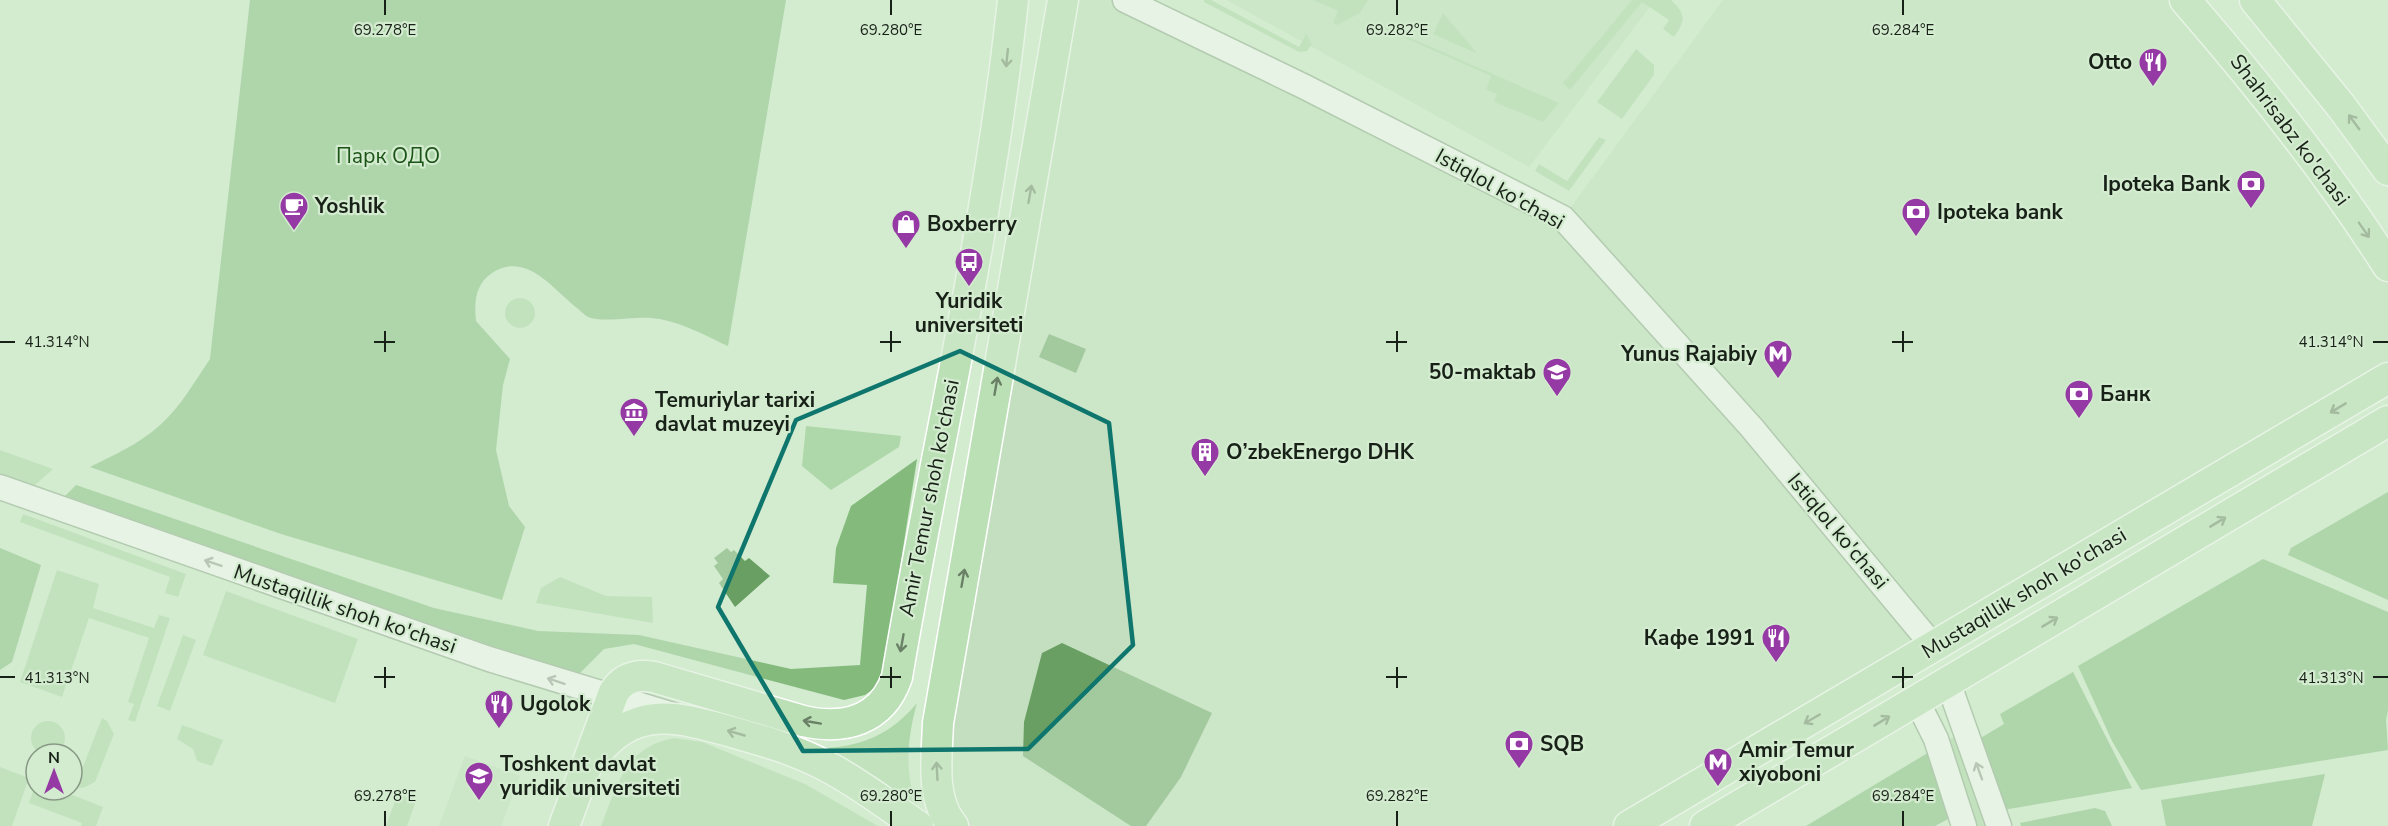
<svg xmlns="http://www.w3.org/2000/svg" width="2388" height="826" viewBox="0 0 2388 826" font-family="'Nunito Sans',sans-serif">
	<rect width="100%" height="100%" fill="#d3ebcf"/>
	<!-- built -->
	<path fill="#c3dfbf" d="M1063 0H1125L1563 218 1723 0H2185L2388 266V378L1629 826H953L939 795Z
		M1227 0H1655L1529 167Z
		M465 756 520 776 501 826H439Z"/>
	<!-- green -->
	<path fill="#aed8a9" d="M1204 0H1211L1299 47 1306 34 1312 44 1307 51 1299 52 1204 2Z
		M1313 0H1368L1360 13 1337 25 1333 23 1338 11Z
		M1632 0H1671C1686 14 1686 20 1674 37L1663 29 1669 20 1642 2 1570 90 1563 83Z
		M1443 13 1476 52V53L1433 34Z
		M1378 26H1383L1559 103 1543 122 1494 102 1497 94 1486 90 1491 76Z
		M1636 49 1654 65V75L1622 119 1597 102Z
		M1599 137 1606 140 1569 191 1535 171 1539 164 1567 181Z
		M505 313a15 15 0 1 1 30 0a15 15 0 1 1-30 0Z
		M806 426 901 436 899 447 831 490 802 466Z
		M0 450 53 469 35 485 0 473Z
		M23 514 186 574 178 597 165 593 170 577 20 522Z
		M57 570 99 584 93 608 154 628 159 615 170 618 135 722 128 720 134 704 128 702 149 638 89 618 62 697 20 682Z
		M560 577 606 596 652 597 653 623 536 603 541 588Z
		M226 591 358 639 335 703 203 655Z
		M183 635 196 640 170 711 157 706Z
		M917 703C907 739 904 773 918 809L826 748C864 746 892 733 917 703Z
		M102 718 107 721 114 734 95 782 83 788 75 787Z
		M31 738a17 17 0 1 1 34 0a17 17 0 1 1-34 0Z
		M182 725 223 740 212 766 197 761 193 749 177 739Z
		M1958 735 1988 826H1972L1946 741Z
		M674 738 702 742 805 784 878 826H601C617 785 625 747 674 738Z
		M0 767 29 778 12 826H0Z
		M36 783V790H60L103 807 96 826H81L82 823 29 803Z
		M398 793 416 801 407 826H386Z"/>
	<!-- forest -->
	<path fill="#84bb7d" d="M250 0H786L728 346C704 335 678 320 651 318 634 317 606 322 591 318 586 317 581 311 577 308 552 288 526 251 492 273 475 284 474 303 476 321L510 359 503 385 496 450 509 506 525 527 502 600 281 534 90 467C114 455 139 444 159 426 180 408 195 381 210 359Z
		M917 459 882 683 865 695 844 700 634 644 604 649 577 676 65 496 76 485 434 608 538 631 639 635 791 669 860 665 867 585 833 583 836 548 851 506Z
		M2388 492V600L2288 555 2291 548Z
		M0 548 41 565 12 662 0 670Z
		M2263 559 2388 612V710L2386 720 2388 750 2141 790 2112 741 2078 666Z
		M2073 672 2132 788 2003 810 1979 739 2004 724 2000 714Z
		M1931 751 1952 817 1935 826H1806Z
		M2325 774 2312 826H2166L2161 800Z
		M2095 808 2105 811 2112 826H2021L2020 823Z"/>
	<!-- water -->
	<path fill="#699f63" d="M1049 334 1086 349 1076 373 1039 357Z
		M727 548 731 552 734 550 745 561 749 558 770 576 735 607 719 583 723 579 714 566 718 563 714 558Z
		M1062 643 1212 713 1181 777 1146 826H1131L1023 756 1024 722 1042 653Z"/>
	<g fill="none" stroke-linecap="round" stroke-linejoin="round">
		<!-- minor casing -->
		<g stroke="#8da48a" stroke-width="27">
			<path id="minor" d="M1125 0 1303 86 1563 218 1752 428 1934 647
				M0 487 489 659 673 715
				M1948 682 1999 826
				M1917 701 1936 739 1964 826"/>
		</g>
		<!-- major casing -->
		<g stroke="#fff" stroke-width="33">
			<path id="major" d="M2185 0C2258 84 2328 172 2388 266
				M2255 0 2341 106 2388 170
				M592 759C633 704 675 716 732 732 764 741 796 750 826 766 858 782 888 806 918 826
				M564 826 614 692C624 677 637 674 654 677L803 721C844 730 882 721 897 677 935 451 989 227 1013 0
				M953 826C930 799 937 756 938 723L1063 0
				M1629 826 2388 378
				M1705 826 2388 421"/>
		</g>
		<!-- minor -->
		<use href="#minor" stroke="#fff" stroke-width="24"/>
		<!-- major -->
		<use href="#major" stroke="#bbe0b6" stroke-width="30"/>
	</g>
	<!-- one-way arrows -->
	<defs><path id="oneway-shaft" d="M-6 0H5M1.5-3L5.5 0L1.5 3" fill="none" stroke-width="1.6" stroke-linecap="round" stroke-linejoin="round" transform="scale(1.5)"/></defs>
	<g stroke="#6a8066">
		<use href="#oneway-shaft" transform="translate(1007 58) rotate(96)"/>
		<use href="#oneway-shaft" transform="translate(2354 122) rotate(-126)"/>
		<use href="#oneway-shaft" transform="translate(1030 194) rotate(-80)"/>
		<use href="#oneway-shaft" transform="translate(2364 230) rotate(55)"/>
		<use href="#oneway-shaft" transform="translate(996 386) rotate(-80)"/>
		<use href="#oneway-shaft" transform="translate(2338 408) rotate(149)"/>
		<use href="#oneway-shaft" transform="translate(2218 522) rotate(-31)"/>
		<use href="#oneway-shaft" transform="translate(963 578) rotate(-80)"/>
		<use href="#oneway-shaft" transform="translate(2050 622) rotate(-31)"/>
		<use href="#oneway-shaft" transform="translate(902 643) rotate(100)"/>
		<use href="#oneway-shaft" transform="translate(1812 719) rotate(150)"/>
		<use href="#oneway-shaft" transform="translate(1882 721) rotate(-31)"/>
		<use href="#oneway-shaft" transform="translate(812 722) rotate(-170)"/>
		<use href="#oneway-shaft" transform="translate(736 733) rotate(-164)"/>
		<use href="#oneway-shaft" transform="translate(937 771) rotate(-93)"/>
	</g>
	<g stroke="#979b97">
		<use href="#oneway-shaft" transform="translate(213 563) rotate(-161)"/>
		<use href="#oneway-shaft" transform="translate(556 681) rotate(-162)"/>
		<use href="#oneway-shaft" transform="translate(1979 771) rotate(-110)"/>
	</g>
	<!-- marked area -->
	<path d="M0 0H2388V826H0ZM960 351 1109 423 1133 645 1028 749 803 751 718 607 796 420Z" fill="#d3ebcf" fill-opacity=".55" fill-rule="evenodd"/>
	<path fill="none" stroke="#0f766e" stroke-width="4.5" stroke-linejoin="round" d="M960 351 1109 423 1133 645 1028 749 803 751 718 607 796 420Z"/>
	<!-- ticks -->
	<path fill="none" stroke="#182117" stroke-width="2" d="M385 0V15M891 0V15M1397 0V15M1903 0V15M385 331V352M891 331V352M1397 331V352M1903 331V352M0 342H15M374 342H395M880 342H901M1386 342H1407M1892 342H1913M2373 342H2388M385 667V688M891 667V688M1397 667V688M1903 667V688M0 677H15M374 677H395M880 677H901M1386 677H1407M1892 677H1913M2373 677H2388M385 811V826M891 811V826M1397 811V826M1903 811V826"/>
	<!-- icons -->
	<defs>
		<g id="restaurant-pin" transform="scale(1.5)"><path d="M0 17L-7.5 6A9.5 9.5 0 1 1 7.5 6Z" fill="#9539a4" stroke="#d3ebcf"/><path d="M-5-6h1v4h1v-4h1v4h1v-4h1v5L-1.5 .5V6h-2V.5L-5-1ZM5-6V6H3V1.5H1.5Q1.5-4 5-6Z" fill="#fff"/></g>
		<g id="bank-pin" transform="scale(1.5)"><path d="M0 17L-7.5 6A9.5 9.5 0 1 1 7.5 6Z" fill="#9539a4" stroke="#d3ebcf"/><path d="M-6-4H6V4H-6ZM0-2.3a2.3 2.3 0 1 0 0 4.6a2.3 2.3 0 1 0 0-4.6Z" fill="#fff"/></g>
		<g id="cafe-pin" transform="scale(1.5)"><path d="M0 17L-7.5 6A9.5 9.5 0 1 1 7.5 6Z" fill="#9539a4" stroke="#d3ebcf"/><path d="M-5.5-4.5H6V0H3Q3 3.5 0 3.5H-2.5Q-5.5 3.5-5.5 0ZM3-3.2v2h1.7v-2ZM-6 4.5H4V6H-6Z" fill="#fff"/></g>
		<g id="shop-pin" transform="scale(1.5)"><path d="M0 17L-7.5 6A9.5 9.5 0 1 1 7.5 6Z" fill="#9539a4" stroke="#d3ebcf"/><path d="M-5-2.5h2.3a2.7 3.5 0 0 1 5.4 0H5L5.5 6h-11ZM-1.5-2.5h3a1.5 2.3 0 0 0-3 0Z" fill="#fff"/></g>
		<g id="bus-pin" transform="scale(1.5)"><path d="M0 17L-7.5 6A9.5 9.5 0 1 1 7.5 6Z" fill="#9539a4" stroke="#d3ebcf"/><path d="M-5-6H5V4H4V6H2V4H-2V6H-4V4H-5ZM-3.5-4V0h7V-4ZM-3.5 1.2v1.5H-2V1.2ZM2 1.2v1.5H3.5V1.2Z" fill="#fff"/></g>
		<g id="metro-pin" transform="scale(1.5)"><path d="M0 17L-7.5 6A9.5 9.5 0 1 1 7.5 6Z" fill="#9539a4" stroke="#d3ebcf"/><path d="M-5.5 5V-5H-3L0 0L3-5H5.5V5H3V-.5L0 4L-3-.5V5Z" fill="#fff"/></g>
		<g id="school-pin" transform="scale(1.5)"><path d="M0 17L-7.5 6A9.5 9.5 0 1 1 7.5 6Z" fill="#9539a4" stroke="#d3ebcf"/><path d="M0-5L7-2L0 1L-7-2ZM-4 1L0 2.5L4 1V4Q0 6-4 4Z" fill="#fff"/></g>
		<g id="museum-pin" transform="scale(1.5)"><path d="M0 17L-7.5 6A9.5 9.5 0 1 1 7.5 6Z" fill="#9539a4" stroke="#d3ebcf"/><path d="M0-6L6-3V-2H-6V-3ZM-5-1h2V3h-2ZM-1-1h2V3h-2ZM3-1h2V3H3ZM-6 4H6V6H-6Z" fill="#fff"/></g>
		<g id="building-pin" transform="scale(1.5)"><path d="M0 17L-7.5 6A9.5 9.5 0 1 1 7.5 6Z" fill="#9539a4" stroke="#d3ebcf"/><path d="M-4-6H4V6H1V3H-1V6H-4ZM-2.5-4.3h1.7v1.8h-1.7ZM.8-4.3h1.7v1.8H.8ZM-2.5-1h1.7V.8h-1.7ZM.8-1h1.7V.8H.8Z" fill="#fff"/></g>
		<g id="university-pin" transform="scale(1.5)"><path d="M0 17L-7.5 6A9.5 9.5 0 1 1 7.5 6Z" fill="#9539a4" stroke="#d3ebcf"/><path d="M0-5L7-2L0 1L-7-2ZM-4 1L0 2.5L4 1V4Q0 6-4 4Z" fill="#fff"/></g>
	</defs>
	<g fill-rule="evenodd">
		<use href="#restaurant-pin" x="2153" y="62"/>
		<use href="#bank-pin" x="2251" y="184"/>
		<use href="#cafe-pin" x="294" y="206"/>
		<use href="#bank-pin" x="1916" y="212"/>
		<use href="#shop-pin" x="906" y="224"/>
		<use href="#bus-pin" x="969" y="262"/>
		<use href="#metro-pin" x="1778" y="354"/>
		<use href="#school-pin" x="1557" y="372"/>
		<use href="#bank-pin" x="2079" y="394"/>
		<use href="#museum-pin" x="634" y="412"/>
		<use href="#building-pin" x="1205" y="452"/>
		<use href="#restaurant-pin" x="1776" y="638"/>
		<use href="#restaurant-pin" x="499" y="704"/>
		<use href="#bank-pin" x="1519" y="744"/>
		<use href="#metro-pin" x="1718" y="762"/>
		<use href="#university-pin" x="479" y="776"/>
	</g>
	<g text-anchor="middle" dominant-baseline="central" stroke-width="4.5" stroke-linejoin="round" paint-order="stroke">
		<!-- poi labels -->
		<g font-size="21" font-weight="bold" fill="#182117" stroke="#d3ebcf" text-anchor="start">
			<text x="2132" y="62" text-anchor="end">Otto</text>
			<text x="2230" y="184" text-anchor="end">Ipoteka Bank</text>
			<text x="315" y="206">Yoshlik</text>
			<text x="1937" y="212">Ipoteka bank</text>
			<text x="927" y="224">Boxberry</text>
			<text x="969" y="301" text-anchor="middle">Yuridik<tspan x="969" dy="24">universiteti</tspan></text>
			<text x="1757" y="354" text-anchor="end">Yunus Rajabiy</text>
			<text x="1536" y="372" text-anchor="end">50-maktab</text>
			<text x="2100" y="394">Банк</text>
			<text x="655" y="400">Temuriylar tarixi<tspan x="655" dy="24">davlat muzeyi</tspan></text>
			<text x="1226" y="452">O’zbekEnergo DHK</text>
			<text x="1755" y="638" text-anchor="end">Кафе 1991</text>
			<text x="520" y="704">Ugolok</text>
			<text x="1540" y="744">SQB</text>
			<text x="1739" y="750">Amir Temur<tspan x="1739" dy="24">xiyoboni</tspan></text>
			<text x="500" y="764">Toshkent davlat<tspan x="500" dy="24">yuridik universiteti</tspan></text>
		</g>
		<!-- street labels -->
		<g font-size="21" fill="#182117" stroke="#d3ebcf">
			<text transform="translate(2290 130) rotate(53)">Shahrisabz ko'chasi</text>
			<text transform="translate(1500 189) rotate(29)">Istiqlol ko'chasi</text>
			<text transform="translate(929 498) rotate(-79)">Amir Temur shoh ko'chasi</text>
			<text transform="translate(1838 531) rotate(50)">Istiqlol ko'chasi</text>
			<text transform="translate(2024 593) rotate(-31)">Mustaqillik shoh ko'chasi</text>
			<text transform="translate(345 609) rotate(19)">Mustaqillik shoh ko'chasi</text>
		</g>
		<!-- park labels -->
		<g font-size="21" fill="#1b5216" stroke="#d3ebcf">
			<text x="388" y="156">Парк ОДО</text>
		</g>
	</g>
	<g font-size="15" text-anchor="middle" fill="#182117" stroke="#d3ebcf" stroke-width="4.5" stroke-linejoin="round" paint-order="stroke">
		<text x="385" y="35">69.278°E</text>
		<text x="891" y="35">69.280°E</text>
		<text x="1397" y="35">69.282°E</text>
		<text x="1903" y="35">69.284°E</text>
		<text x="57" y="347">41.314°N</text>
		<text x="2331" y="347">41.314°N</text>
		<text x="57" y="683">41.313°N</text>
		<text x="2331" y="683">41.313°N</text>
		<text x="385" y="801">69.278°E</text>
		<text x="891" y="801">69.280°E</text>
		<text x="1397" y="801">69.282°E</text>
		<text x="1903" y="801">69.284°E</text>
	</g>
	<!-- north arrow -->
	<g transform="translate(54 772)"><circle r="28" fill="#d3ebcf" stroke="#889a85" stroke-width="1.5"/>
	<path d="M0-4.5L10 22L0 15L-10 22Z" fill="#9539a4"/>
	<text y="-9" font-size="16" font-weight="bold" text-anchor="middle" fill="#182117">N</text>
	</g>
</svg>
